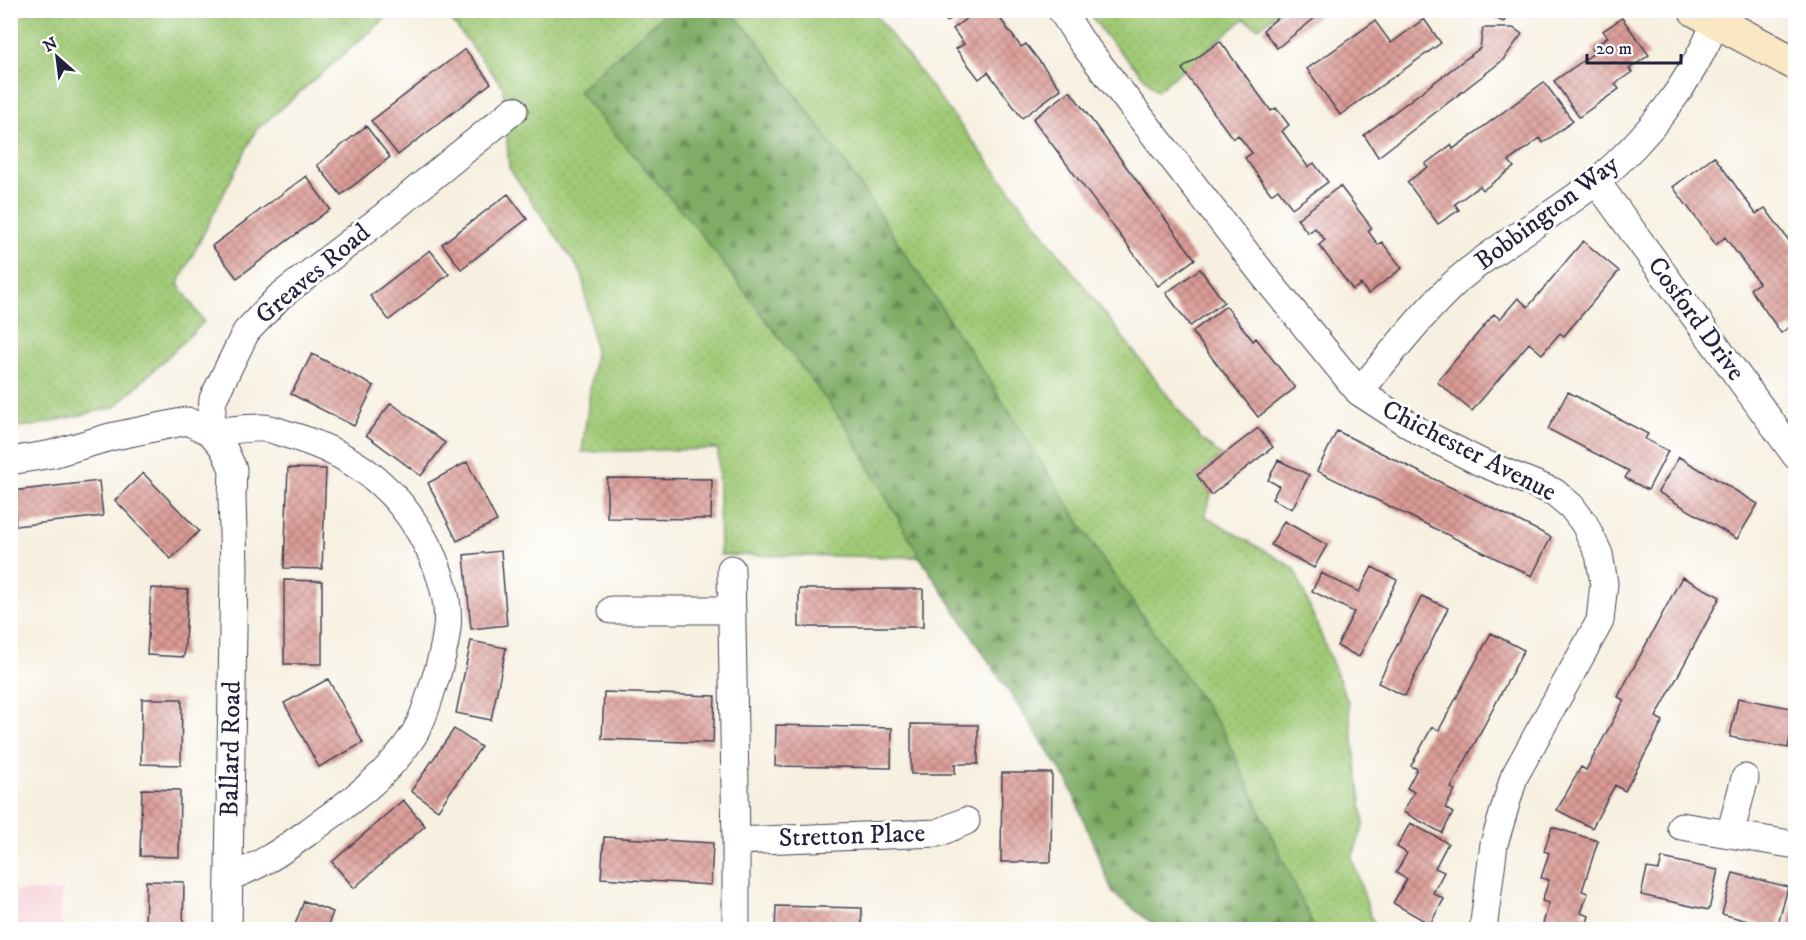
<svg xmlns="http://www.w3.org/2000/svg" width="1806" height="940" viewBox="0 0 1806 940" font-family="'IM FELL DW Pica',serif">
	<defs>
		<pattern id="grass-dots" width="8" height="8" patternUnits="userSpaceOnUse" patternTransform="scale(1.5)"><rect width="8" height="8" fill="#9fc975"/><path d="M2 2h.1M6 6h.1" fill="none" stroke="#89ac66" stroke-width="1.8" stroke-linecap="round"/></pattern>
		<pattern id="forest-firs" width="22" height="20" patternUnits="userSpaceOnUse" patternTransform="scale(1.5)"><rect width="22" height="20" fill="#7fad66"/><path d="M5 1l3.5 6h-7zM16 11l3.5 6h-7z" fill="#688c55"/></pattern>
		<pattern id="building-cross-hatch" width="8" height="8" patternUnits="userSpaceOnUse" patternTransform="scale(1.5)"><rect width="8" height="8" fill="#db9b95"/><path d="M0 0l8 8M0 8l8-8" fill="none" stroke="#b17e7b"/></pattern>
	</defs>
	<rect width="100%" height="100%" fill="#fff"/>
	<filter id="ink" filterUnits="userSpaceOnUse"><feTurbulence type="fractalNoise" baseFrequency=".0167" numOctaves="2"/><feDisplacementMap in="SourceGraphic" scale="12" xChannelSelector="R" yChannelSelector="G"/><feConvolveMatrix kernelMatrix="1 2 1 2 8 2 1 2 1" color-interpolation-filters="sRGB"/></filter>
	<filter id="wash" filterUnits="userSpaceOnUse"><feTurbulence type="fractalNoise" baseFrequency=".008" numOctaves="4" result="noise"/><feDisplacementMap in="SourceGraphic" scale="24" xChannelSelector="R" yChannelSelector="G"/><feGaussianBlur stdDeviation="1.35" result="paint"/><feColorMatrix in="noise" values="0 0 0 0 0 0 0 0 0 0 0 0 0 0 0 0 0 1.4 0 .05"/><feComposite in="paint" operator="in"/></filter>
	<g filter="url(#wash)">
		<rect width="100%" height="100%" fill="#f7f0e0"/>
		<!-- built -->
		<path fill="#f6cfd7" d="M11 891H62L61 929H11Z"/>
		<!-- grass -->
		<path fill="url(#grass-dots)" stroke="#607658" stroke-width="1.5" d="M10 11H394L256 130 178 284 204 322 115 407 32 426 11 427Z
			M444 11H873L1201 439 1222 456 1197 475 1211 495 1205 516 1294 568 1348 702 1364 825 1352 858 1375 929H1158L1157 927 1113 893 1068 781 920 557 720 555 718 449 582 452 595 352 582 274 509 168 503 87Z
			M1088 11H1281L1258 28 1244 19 1157 91 1105 35Z"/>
		<!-- forest -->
		<path fill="url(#forest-firs)" stroke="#506850" stroke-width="1.5" d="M667 11H730L756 39 846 164 989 380 1105 563 1222 729 1315 929H1158L1157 927 1113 893 1068 781 920 557 846 426 698 230 578 91Z"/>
		<g id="blocks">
			<!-- building -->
			<path fill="url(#building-cross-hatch)" d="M938 10H963L947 22Z
				M977 10H1004L1005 12 999 17 1021 47 1026 44 1061 89 1022 118 988 72 979 79 956 49 964 44 953 29Z
				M1287 10H1325L1277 48 1263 30Z
				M1478 10H1510L1504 22Z
				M1622 18 1649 55 1629 69 1632 72 1615 84 1619 89 1579 117 1554 81 1594 53 1591 49 1608 37 1603 31Z
				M1424 19 1441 43 1340 115 1307 69 1375 21 1391 43Z
				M1483 28H1513L1522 34 1503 60 1378 157 1364 135 1480 48Z
				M1220 41 1271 111 1276 108 1289 125 1282 131 1308 167 1314 163 1328 182 1292 208 1278 189 1271 194 1245 158 1252 153 1238 135 1233 139 1182 69Z
				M465 49 491 83 398 155 371 121Z
				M1544 82 1573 121 1543 143 1540 138 1509 161 1514 167 1483 190 1480 186 1455 204 1459 210 1438 224 1407 182 1428 167 1425 164 1451 145 1453 149Z
				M1070 91 1195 259 1158 286 1033 119Z
				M366 126 390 157 341 195 317 165Z
				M1714 156 1756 214 1765 208 1796 250V255L1790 259 1796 266V332L1791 326 1781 333 1750 289 1759 283 1725 237 1716 245 1673 187Z
				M306 176 330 209 237 278 212 246Z
				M1340 186 1372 228 1368 231 1378 245 1382 242 1402 268 1368 294 1361 284 1353 290 1319 245 1325 240 1315 228 1308 233 1297 219Z
				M508 194 527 219 461 269 442 244Z
				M1583 241 1619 271 1564 336 1560 333 1542 354 1529 343 1472 411 1437 382 1494 314 1500 319 1518 298 1528 307Z
				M430 250 449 274 389 320 370 296Z
				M1200 269 1224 302 1190 326 1166 293Z
				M1226 306 1253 341 1256 338 1295 388 1258 417 1192 332Z
				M312 354 374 386 354 426 291 394Z
				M1568 392 1648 434 1645 439 1668 451 1648 490 1625 478 1629 471 1548 429Z
				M391 403 445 443 421 476 366 435Z
				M1258 428 1273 447 1211 495 1197 475Z
				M1337 431 1551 537 1532 576 1317 471Z
				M1679 457 1758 504 1737 539 1658 492Z
				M1278 460 1309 475 1292 509 1272 499 1279 486 1268 480Z
				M467 462 497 521 457 541 428 483Z
				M288 468 326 469 322 569 284 568Z
				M143 473 199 531 171 559 115 500Z
				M607 478 712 479 711 519 607 518Z
				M99 481 103 516 16 526 12 491Z
				M1284 521 1327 545 1314 568 1271 545Z
				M501 551 507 625 471 629 464 555Z
				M1372 567 1397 580 1359 657 1337 646 1354 612 1312 591 1321 573 1359 592Z
				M1682 577 1720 597 1656 717 1663 721 1625 791 1615 785 1592 828 1557 810 1581 767 1586 770 1624 700 1618 697Z
				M284 580 322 581V664H284Z
				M151 588 188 590 184 657 147 655Z
				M799 589H923V627H799Z
				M1422 596 1448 608 1405 696 1378 683Z
				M1491 633 1524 650 1451 788 1455 790 1445 808 1453 813 1442 833 1403 812 1414 792 1407 788 1417 769 1411 766 1432 727 1439 730Z
				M471 641 506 648 491 720 456 713Z
				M328 679 363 743 319 767 284 703Z
				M604 692 715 696 713 743 602 739Z
				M1738 698 1796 709 1788 748 1730 737Z
				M142 699H182L181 765 141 764Z
				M911 724 978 725V764H955V774H911Z
				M776 725 892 728 891 768 775 766Z
				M454 729 481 747 438 810 411 791Z
				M1002 773H1052L1051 862H1001Z
				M142 789 180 790 179 857 140 856Z
				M403 800 425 826 354 888 332 862Z
				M1410 823 1448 843 1435 868 1444 872 1433 893 1444 899 1430 924 1393 903 1407 879 1396 873 1407 853 1397 847Z
				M1552 827 1598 841 1582 891 1588 893 1581 913 1589 916 1585 930H1541L1549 903 1542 901 1549 880 1541 878 1549 853 1544 851Z
				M604 837 713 843 711 885 601 878Z
				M1662 858 1718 870 1709 910 1641 895 1647 868 1659 870Z
				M1733 873 1788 887 1777 929 1722 914Z
				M146 881 184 882 183 930H145Z
				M1795 896 1796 930H1793L1787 928Z
				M304 901 333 912 326 930H293Z
				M776 906 862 908 861 930H775Z"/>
		</g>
	</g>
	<g filter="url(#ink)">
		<use href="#blocks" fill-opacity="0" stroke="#424154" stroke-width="1.5"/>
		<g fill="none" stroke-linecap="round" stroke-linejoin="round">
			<!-- street casing -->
			<g stroke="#424154" stroke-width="29">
				<path id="street" d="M1061 10 1081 41 1265 277 1359 392 1419 431 1480 462 1554 492 1571 506 1584 523 1599 554 1604 583 1600 621 1514 777 1494 844 1483 930
					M1596 181 1796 456
					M1359 392C1392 353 1422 313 1459 279 1502 242 1553 216 1597 181 1648 138 1691 83 1716 21
					M210 432C227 431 247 427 264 428 271 428 279 432 286 434 321 444 354 459 381 484 416 515 452 579 447 628 445 648 439 669 432 689 427 706 421 725 411 739 385 778 348 803 311 830 283 850 263 865 229 877
					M210 432 213 399 246 332 279 297 383 217 514 110
					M10 461 52 454 110 437 187 421 210 432 223 447 233 469 232 497 234 568 228 930
					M731 569 736 841V930
					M612 610H732
					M1681 826 1796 845
					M1730 834 1745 778
					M736 841 938 833 966 821"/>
			</g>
			<!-- secondary casing -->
			<g stroke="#424154" stroke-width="35">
				<path id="secondary" d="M1695 10 1796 64"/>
			</g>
			<!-- street -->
			<use href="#street" stroke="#fff" stroke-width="27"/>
			<!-- secondary -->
			<use href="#secondary" stroke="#fae7c3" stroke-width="33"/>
		</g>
	</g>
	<g text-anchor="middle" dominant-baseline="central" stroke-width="6" stroke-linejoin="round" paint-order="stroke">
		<!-- street labels -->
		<g font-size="26" fill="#22223b" stroke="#fff">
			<text transform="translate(1547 213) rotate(-37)">Bobbington Way</text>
			<text transform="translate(313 274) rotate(-40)">Greaves Road</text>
			<text transform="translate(1696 319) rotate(54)">Cosford Drive</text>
			<text transform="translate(1469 451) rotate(27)">Chichester Avenue</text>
			<text transform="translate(231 749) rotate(-89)">Ballard Road</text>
			<text transform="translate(852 836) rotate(-2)">Stretton Place</text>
		</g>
	</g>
	<!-- margin -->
	<rect width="1806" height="940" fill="none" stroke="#fff" stroke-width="36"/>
	<!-- north arrow -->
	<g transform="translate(57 57) rotate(332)" stroke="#ffffff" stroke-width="4.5" paint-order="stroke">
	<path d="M0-4.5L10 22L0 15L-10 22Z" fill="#22223b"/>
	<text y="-9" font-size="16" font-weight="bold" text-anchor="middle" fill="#22223b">N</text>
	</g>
	<!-- scale -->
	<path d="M1587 54v9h94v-9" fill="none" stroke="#22223b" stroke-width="3"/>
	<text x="1596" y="54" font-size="18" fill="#22223b" stroke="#ffffff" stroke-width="4.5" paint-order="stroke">20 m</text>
</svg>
